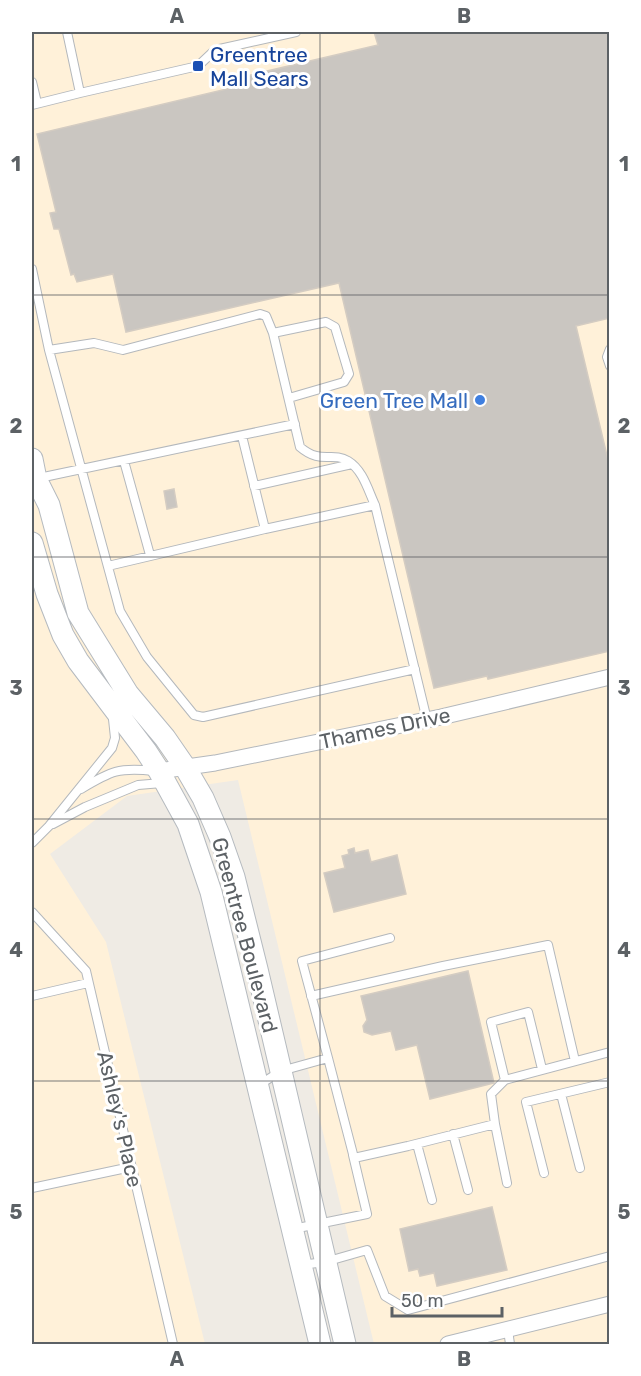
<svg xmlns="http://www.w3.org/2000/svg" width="641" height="1376" viewBox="0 0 641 1376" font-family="Rubik,sans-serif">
	<rect width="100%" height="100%" fill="#efebe4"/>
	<!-- commercial -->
	<path fill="#fff1d9" d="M32 32H609V1344H374L238 780 127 796 50 854 106 942 205 1344H32Z"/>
	<!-- building -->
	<path fill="#cac6c1" stroke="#d4ccc2" stroke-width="1.5" d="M374 32H610V318L576 326 610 468V651L488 679 487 676 434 688 339 283 126 332 113 274 77 282 74 274 71 275 59 229H54L50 213 56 212 37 134 231 88 229 80 378 45Z
		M174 489 177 507 167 509 164 491Z
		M354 848 355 853 368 850 371 862 397 855 406 894 334 912 324 873 345 868 342 856 349 854 348 850Z
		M468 971 494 1083 430 1099 417 1045 396 1050 391 1031 372 1035 364 1032 363 1026 367 1020 361 996Z
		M492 1207 507 1270 437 1286 434 1273 420 1276 418 1269 409 1271 400 1229Z"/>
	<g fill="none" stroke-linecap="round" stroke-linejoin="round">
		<!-- service casing -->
		<g stroke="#b4b8bc" stroke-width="10">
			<path id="service" d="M67 32 80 93 198 66 215 50 296 32
				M32 82 37 103
				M32 105 80 93
				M32 269 49 350 94 343 123 350 260 314 266 316 273 333 300 447C321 465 332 451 348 461 363 470 368 490 375 505L427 720
				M273 333 326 322 335 327 349 374 344 382 289 398
				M610 349 607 357 610 366
				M49 350 120 611 147 657 194 715 203 717 415 669
				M124 461 150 555
				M39 478 295 424
				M254 486 352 464
				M265 529 375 505
				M108 566 265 529 242 436
				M81 789C111 771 119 767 154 771
				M53 824 85 807 138 785 162 783
				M32 843 49 826 112 748 115 738 113 719
				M32 912 86 971 173 1344
				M32 996 88 983
				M311 996 443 966 548 945 575 1061
				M328 1058 302 961 390 938
				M505 1080 491 1022 528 1012 542 1069
				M259 1085 281 1071 328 1058 354 1158 408 1146 495 1124 491 1094 505 1080 610 1052
				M561 1094 580 1168
				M495 1124 507 1183
				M453 1134 468 1190
				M417 1144 432 1200
				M544 1173 526 1102 610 1082
				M32 1188 131 1167
				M293 1229 367 1214 353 1155
				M301 1265 325 1262 367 1250 385 1296 408 1310 610 1256
				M508 1330 510 1344"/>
		</g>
		<!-- minor casing -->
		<g stroke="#b4b8bc" stroke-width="17">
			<path id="minor" d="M159 771 215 763 441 717 610 677
				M448 1344 610 1304"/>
		</g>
		<!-- secondary casing -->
		<g stroke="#b5babf" stroke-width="23">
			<path id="secondary" d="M32 459 36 479 49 505 78 613 128 694 165 738 185 767 203 798 220 837 234 877 257 969 345 1344
				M32 543 47 594 63 635 78 661 146 751 159 771 188 824 211 892 320 1344"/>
		</g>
		<!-- service -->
		<use href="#service" stroke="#fff" stroke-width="8"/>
		<!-- minor -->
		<use href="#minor" stroke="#fff" stroke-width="15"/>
		<!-- secondary -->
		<use href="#secondary" stroke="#fff" stroke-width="21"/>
	</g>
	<!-- grid -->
	<path fill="none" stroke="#5c6165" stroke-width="1.5" stroke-opacity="0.55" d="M320 32V1344M32 295H610M32 557H610M32 819H610M32 1081H610"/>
	<!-- markers -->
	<rect fill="#1a4fb4" stroke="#fff" stroke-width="2" x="192" y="60" width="12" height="12" rx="3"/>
	<circle fill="#3f7fe0" stroke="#fff" stroke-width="2" cx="480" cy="400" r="6"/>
	<g text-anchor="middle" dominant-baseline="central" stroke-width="6" stroke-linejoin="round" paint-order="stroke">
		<!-- transit labels -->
		<g font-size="21" fill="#164399" stroke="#fff" text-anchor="start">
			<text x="210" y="54">Greentree<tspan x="210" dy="24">Mall Sears</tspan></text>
		</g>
		<!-- shop labels -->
		<g font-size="21" fill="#366cbe" stroke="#fff" text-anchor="end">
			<text x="468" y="400">Green Tree Mall</text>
		</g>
		<!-- street labels -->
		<g font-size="21" fill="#5c6165" stroke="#fff">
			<text transform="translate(385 728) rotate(-12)">Thames Drive</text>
			<text transform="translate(245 935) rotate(75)">Greentree Boulevard</text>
			<text transform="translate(120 1119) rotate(77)">Ashley's Place</text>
		</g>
	</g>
	<!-- border -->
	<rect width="641" height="1376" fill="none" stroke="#ffffff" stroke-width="66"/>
	<!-- scale -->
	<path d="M392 1307v9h110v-9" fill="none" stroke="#5c6165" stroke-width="3"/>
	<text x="401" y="1307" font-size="18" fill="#5c6165" stroke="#ffffff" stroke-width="4.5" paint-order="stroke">50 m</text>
	<rect x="33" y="33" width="575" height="1310" fill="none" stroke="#5c6165" stroke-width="2"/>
	<g font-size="20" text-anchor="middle" font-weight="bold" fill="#5c6165">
		<text x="177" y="23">A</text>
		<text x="464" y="23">B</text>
		<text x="16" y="171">1</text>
		<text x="624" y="171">1</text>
		<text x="16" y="433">2</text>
		<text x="624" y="433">2</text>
		<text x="16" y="695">3</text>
		<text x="624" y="695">3</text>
		<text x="16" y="957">4</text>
		<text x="624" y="957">4</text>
		<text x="16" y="1219">5</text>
		<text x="624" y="1219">5</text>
		<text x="177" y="1366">A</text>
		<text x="464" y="1366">B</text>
	</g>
</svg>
